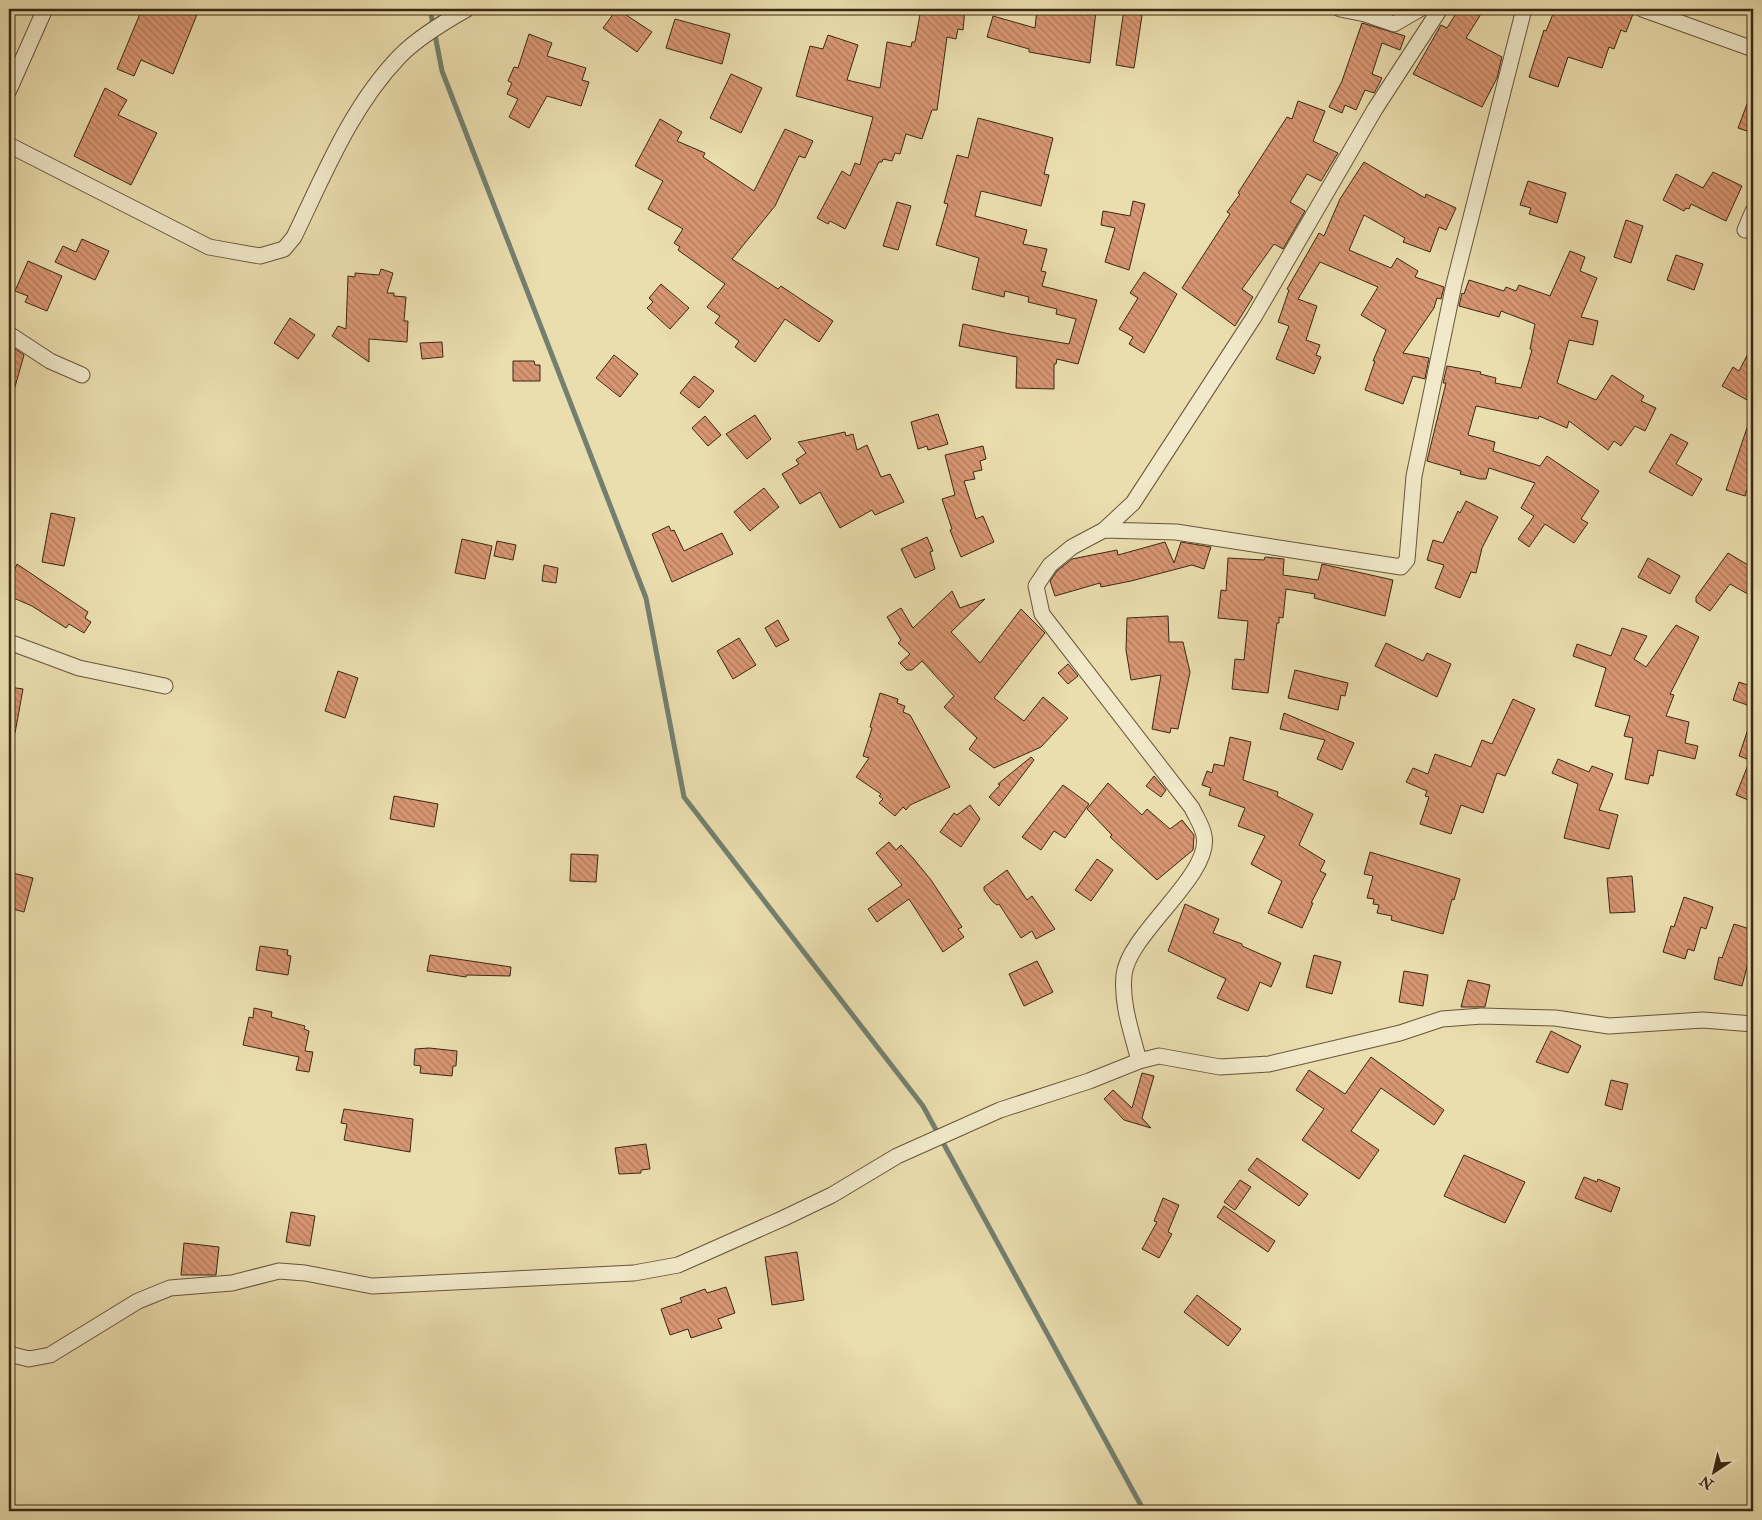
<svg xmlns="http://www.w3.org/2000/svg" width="1762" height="1520" viewBox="0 0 1762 1520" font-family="'IM FELL Double Pica',serif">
	<defs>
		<pattern id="building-back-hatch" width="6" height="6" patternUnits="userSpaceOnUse" patternTransform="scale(1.25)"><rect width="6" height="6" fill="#d89673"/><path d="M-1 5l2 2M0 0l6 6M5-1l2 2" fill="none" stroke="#b07a5d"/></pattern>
	</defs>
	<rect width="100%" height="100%" fill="#eaddae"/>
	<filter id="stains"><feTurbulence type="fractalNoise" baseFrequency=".004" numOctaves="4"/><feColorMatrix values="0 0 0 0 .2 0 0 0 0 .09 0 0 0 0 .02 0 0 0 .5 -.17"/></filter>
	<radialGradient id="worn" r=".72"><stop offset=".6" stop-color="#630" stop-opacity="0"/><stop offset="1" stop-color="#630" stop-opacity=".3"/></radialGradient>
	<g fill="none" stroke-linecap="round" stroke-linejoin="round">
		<!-- stream -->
		<path stroke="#73806f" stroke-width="5" d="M430 9 442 71 646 598 684 797 923 1106 1144 1511"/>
	</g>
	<!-- building -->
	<path fill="url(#building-back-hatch)" stroke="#3b2813" d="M142 9H190L198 12 173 74 141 60 134 76 117 69Z
		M617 9 652 32 637 52 603 28Z
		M921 9H965L963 30 958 29 956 39 947 37 937 110H932L922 139 906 134 900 154 895 153 892 161 883 159 882 162H879L845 229 830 221 828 224 817 218 842 171 850 176 855 163 860 165 873 117 796 96 810 46 823 49 828 35 858 45 847 80 880 88 887 42 911 47 912 42H915Z
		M1037 9 1096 11 1090 63 1029 52V49L987 37 993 16 1035 28Z
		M1124 9H1143L1134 68 1116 65Z
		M1459 9H1484L1466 38 1502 57 1497 78 1482 107 1413 74 1441 25 1447 28Z
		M1555 9H1619L1633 14 1626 32 1621 30 1614 49 1609 47 1602 68 1568 57 1558 87 1529 77 1544 30 1546 31Z
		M675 19 730 34 722 64 666 48Z
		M1362 23 1405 36 1400 50 1382 43 1372 74 1382 78 1377 88 1374 93 1365 90 1356 110 1345 105 1342 113 1329 107 1342 81Z
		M529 34 552 43 547 56 586 68 582 80 589 82 581 106 547 96 529 128 509 117 518 99 507 94 512 83 508 81 514 67 518 68Z
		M731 74 762 88 741 133 710 118Z
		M105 88 127 100 118 115 157 133 131 185 74 156Z
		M1752 91H1753V133L1738 128Z
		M1298 101 1325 111 1313 141 1338 153 1321 181 1307 174 1290 202 1305 211 1283 249 1274 244 1242 289 1253 297 1235 326 1182 288 1230 214 1227 212 1240 194 1238 193 1287 117 1292 119Z
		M978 118 1053 138 1044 174 1049 175 1041 206 981 191 975 216 1027 230 1023 244 1047 249 1041 271 1046 272 1042 286 1097 300 1078 364 1057 359 1056 364H1054V389L1016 388 1017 357 959 346 963 324 1010 334 1069 344 1076 319 1056 314 1057 309 1028 302 1029 297 1005 291 1004 297 972 289 979 258 936 245 948 204 944 203 957 155 968 158Z
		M660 119 682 132 677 141 705 153 703 157 754 191 785 129 813 141 805 158 799 156 775 206 732 259 778 289 781 286 833 321 819 342 785 319 755 362 735 347 739 341 715 323 720 316 707 307 725 284 678 250 680 247 674 243 683 229 648 209 663 181 635 166Z
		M1364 162 1425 198 1426 194 1456 208 1446 230 1439 227 1430 252 1403 242 1405 238 1364 215 1349 250 1391 268 1397 258 1418 271 1415 277 1444 287 1441 299 1437 298 1434 308 1403 353 1429 358 1425 379 1413 376 1403 404 1365 390 1375 361H1373L1386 330 1361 315 1378 287 1320 262 1298 299 1317 306 1306 340 1320 345 1316 355 1321 357 1314 374 1276 359 1289 326 1278 322 1289 290 1287 289 1319 233 1324 236 1340 199Z
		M1713 172 1742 186 1726 221 1691 204 1689 209 1686 208 1684 211 1663 200 1676 174 1703 188Z
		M1528 181 1566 193 1557 223 1529 214 1531 208 1520 205Z
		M1133 201 1145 204 1129 270 1105 262 1115 228 1101 225 1103 211 1130 216Z
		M897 202 911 206 898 250 883 246Z
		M1626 220 1643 226 1631 263 1614 257Z
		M82 239 109 251 95 280 55 262 63 246 76 252Z
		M1570 251 1585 257 1580 271 1597 278 1581 317 1598 321 1593 345 1569 340 1557 383 1596 400 1612 375 1644 396 1641 401 1656 408 1645 431 1635 426 1621 446 1614 441 1608 450 1569 421 1567 428 1539 416 1538 419 1476 406 1468 435 1495 442 1493 451 1540 466 1547 456 1599 491 1581 519 1588 523 1574 543 1545 524 1529 547 1518 539 1534 516 1521 508 1535 483 1489 468 1486 479H1480L1460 474 1461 471 1427 461 1446 383H1443L1447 366 1481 372 1480 374 1496 378 1495 383 1521 388 1532 350 1530 349 1535 324 1501 311 1499 317 1459 306 1462 293 1464 294 1469 280 1504 291 1506 287 1516 291 1519 285 1550 296Z
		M1676 255 1703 264 1694 290 1667 280Z
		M28 261 62 276 47 311 25 302 28 296 15 291Z
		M381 269 393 273 387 293H394V296L406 297 404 321H408L407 342 369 339V362L332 336 338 326 346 329 348 276 355 277V273L379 275Z
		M1144 272 1177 294 1144 353 1129 344 1133 337 1119 329 1138 298 1130 293Z
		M661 284 689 308 670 329 647 308 653 302 649 298Z
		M290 318 315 335 298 359 274 343Z
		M442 342 443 357 422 359 420 343Z
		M1753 344V390L1747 400 1722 386 1733 367 1739 371Z
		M9 345 24 355 13 394 9 393Z
		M614 355 638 374 620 397 596 378Z
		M513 361H534L535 365H540V381H513Z
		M694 376 714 391 699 408 680 393Z
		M938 414 948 444 928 450 927 446 918 449 911 422Z
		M755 415 771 439 747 459 726 434Z
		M705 416 721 435 708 446 692 428Z
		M1751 416 1753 417V470L1745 496 1726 490Z
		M845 432 846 436 853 434 857 450 867 445 881 477 890 474 904 502 875 515 872 510 840 528 820 492 800 504 782 474 799 464 796 460 806 453 798 442Z
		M1671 434 1688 443 1676 464 1702 479 1692 496 1649 472Z
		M983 446 986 459 980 461 982 470 973 472 975 479 964 481 976 519 983 516 994 542 961 557 950 530 952 529 942 499 955 495 945 455Z
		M764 488 779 507 750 531 734 512Z
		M1466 501 1498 517 1482 548 1476 573 1471 572 1460 598 1435 588 1444 565 1427 560 1433 540 1443 543 1458 511 1460 513Z
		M51 513 75 518 64 566 42 562Z
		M669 526 671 531 674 530 684 551 722 533 733 554 672 582 652 534Z
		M927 537 933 551 930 552 935 569 915 578 901 549Z
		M462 539 492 546 485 579 455 573Z
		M497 541 516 545 513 560 494 556Z
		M1165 542 1174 563 1181 542 1211 547 1204 569 1192 565 1131 581 1101 587 1100 583 1055 596 1050 581 1057 571 1072 559 1117 550 1118 555Z
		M1728 553 1753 568V597L1730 584 1710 611 1696 602V597Z
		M1265 557 1284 559 1283 575 1318 580 1322 564 1393 580 1385 616 1314 598 1315 594 1286 589 1283 618 1279 617V623H1277L1268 693 1232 689 1235 659 1244 660 1248 621 1218 618 1221 590 1226 591 1228 558 1264 560Z
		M1648 558 1680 576 1670 594 1638 577Z
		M17 564 88 612 85 618 91 622 84 633 69 624 66 628 32 606 9 596V584Z
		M544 565 558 568 556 583 542 581Z
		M952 591 960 608 985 599 951 632 980 663 1021 609 1045 633 994 698 1024 721 1043 697 1068 718 1041 747 994 768 969 749 977 738 944 707 954 696 922 661 912 670H907L900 663 910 654 898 643 901 640 887 617 901 608 913 628Z
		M1168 616 1169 642H1183L1190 672 1178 729 1171 728 1170 733 1152 729 1161 675 1131 680 1126 650 1127 618Z
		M778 620 789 640 776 647 765 628Z
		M1676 625 1699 637 1670 694 1674 695 1666 716 1689 722 1685 743 1698 746 1695 759 1658 750 1653 776 1650 775 1648 784 1625 779 1633 738 1624 736 1630 716 1595 706 1606 668 1573 656 1577 644 1611 656 1622 628 1647 636 1634 659 1646 667Z
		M739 638 756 665 733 679 717 651Z
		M1386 643 1423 661 1427 653 1451 664 1437 697 1375 666Z
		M1068 664 1078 676 1068 684 1058 673Z
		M1295 670 1348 683 1345 696 1341 695 1338 710 1288 698Z
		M338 671 358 678 345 718 325 711Z
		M1739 682 1753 687V707L1733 700Z
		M9 687 23 689 15 733 9 732Z
		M880 693 898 699 897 703 905 706 903 712 910 715 950 787 910 805 906 810 903 807 895 816 879 803 883 799 879 796 881 794 856 777 869 758 863 756 872 728 870 727Z
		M1513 699 1535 709 1505 776 1497 773 1483 813 1461 805 1451 834 1420 824 1429 797 1425 796 1427 791 1406 782 1413 768 1428 774 1435 754 1471 767 1482 740 1492 744Z
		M1284 713 1354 743 1342 770 1317 759 1325 740 1280 729Z
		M1751 720H1753V802L1736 795 1750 760 1739 756Z
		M1230 737 1251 742 1243 780 1278 792 1277 796 1313 814 1299 845 1325 861 1320 871 1326 874 1311 903H1313L1302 928 1268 913 1282 881 1251 864 1265 836 1238 826 1245 808 1209 795 1211 788 1202 785 1207 771 1212 773 1214 764 1224 766Z
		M1031 757 1034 760 999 806 989 797 1000 785 998 784Z
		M1558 759 1589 772 1592 766 1613 774 1599 810 1618 815 1609 849 1564 838 1578 784 1552 773Z
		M1154 776 1166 790 1161 797 1146 786Z
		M1108 783 1142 815 1147 809 1170 829 1182 820 1194 835 1193 850 1157 880 1110 837 1112 835 1087 809Z
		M1063 785 1089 804 1065 838 1054 831 1041 850 1022 837Z
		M394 796 438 804 434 827 390 819Z
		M970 805 980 819 961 847 940 832 954 813 957 815Z
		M889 842 896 850 901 845 913 858 931 880 962 927 958 929 964 937 943 952 909 899 877 922 868 909 902 885 876 853Z
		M1370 852 1460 879 1454 900 1452 899 1443 934 1391 920 1392 916 1377 913 1379 905 1373 904 1374 899 1367 898 1373 876 1364 874Z
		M571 854 598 855 596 882 570 881Z
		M1097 859 1113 870 1091 901 1075 890Z
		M1007 870 1027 900 1032 896 1055 929 1036 939 1032 931 1021 938 999 904 997 905 992 901 984 890V887Z
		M9 872 33 878 24 912 9 908Z
		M1632 876 1635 912 1610 913 1607 878Z
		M1684 897 1713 907 1706 929 1701 927 1694 951 1688 949 1685 959 1663 952 1671 926 1674 927Z
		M1185 904 1219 919 1213 933 1242 944V946L1281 963 1271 987 1260 982 1248 1011 1217 998 1226 979 1168 951Z
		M1734 924 1753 930V960L1749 959 1742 986 1714 979 1719 957 1722 958Z
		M260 946 288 950 287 955 291 956 288 975 256 970Z
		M430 955 511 967 510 976 467 975 466 977 427 971Z
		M1314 955 1341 962 1332 994 1306 987Z
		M1037 961 1053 992 1024 1006 1009 974Z
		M1404 971 1428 975 1423 1006 1399 1002Z
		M1468 980 1490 985 1485 1007H1461Z
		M254 1008 272 1012 271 1017 305 1026 304 1029 309 1031 305 1051 313 1052 309 1072 296 1070 299 1057 243 1045 249 1017 253 1018Z
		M1551 1031 1581 1046 1568 1073 1536 1062Z
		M429 1048 457 1051 456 1066H453L452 1076 420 1073 421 1066 414 1065 415 1049Z
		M1371 1057 1444 1110 1434 1125 1381 1088 1351 1131 1379 1150 1359 1179 1302 1140 1324 1109 1296 1090 1309 1070 1345 1094Z
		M1142 1073 1154 1076 1142 1118 1151 1128 1124 1120 1104 1099 1113 1090 1132 1108Z
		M1611 1080 1628 1084 1622 1110 1605 1105Z
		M344 1109 413 1119 410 1152 344 1140 347 1124 341 1123Z
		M646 1144 650 1169 641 1170V1173L619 1174 615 1148Z
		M1464 1155 1525 1182 1505 1223 1444 1196Z
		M1257 1158 1308 1194 1299 1206 1248 1170Z
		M1584 1177 1597 1182 1598 1179 1620 1188 1611 1212 1575 1198Z
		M1240 1180 1251 1187 1235 1210 1224 1202Z
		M1163 1198 1179 1205 1168 1232 1172 1234 1159 1258 1142 1249 1157 1222 1154 1221Z
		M1224 1206 1275 1241 1268 1252 1217 1217Z
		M291 1212 315 1216 310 1246 286 1242Z
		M184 1243 219 1247 216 1275H181Z
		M797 1252 804 1300 772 1305 765 1257Z
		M726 1287 735 1313 718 1319 722 1328 691 1338 688 1329 670 1335 661 1309 682 1302 680 1298 705 1289 707 1293Z
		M1197 1295 1241 1329 1228 1346 1184 1312Z"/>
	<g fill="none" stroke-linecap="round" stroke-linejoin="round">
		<!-- street casing -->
		<g stroke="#67553a" stroke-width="17">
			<path id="street" d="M1340 9 1365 14 1394 24 1420 9
				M1642 9 1753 49
				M9 90 45 9
				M9 145 209 247 260 256 284 249 294 237C324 175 351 107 399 57 417 38 444 22 467 9
				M1745 230 1753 211
				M9 334 50 361 82 375
				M1104 530 1176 532 1401 567 1407 560 1414 476 1454 284 1524 9
				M9 642 79 668 165 686
				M1139 1061C1132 1033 1121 1004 1124 975 1128 934 1212 875 1204 836 1203 827 1196 817 1192 808L1042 614 1036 586 1050 565 1072 547 1104 530 1133 503 1254 317 1375 109 1440 9
				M9 1354 29 1359 50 1355 138 1301 170 1288 232 1283 279 1271 305 1273 372 1286 634 1273 678 1265 784 1218 832 1195 897 1156 1000 1110 1089 1081 1139 1061 1159 1056 1220 1067 1269 1064 1400 1033 1442 1019 1482 1016 1555 1018 1609 1026 1703 1020 1753 1024"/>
		</g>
		<!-- street -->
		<use href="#street" stroke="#f1e9ca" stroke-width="15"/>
	</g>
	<!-- margin -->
	<rect width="1762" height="1520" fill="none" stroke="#eaddae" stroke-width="30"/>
	<rect x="10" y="10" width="1742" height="1500" fill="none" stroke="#3b2813" stroke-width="2.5"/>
	<rect x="15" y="15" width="1732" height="1490" fill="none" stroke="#3b2813"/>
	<!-- north arrow -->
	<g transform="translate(1714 1472) rotate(215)" stroke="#f1e9ca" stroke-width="4" paint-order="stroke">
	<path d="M0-4L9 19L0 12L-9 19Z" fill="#3b2813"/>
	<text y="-8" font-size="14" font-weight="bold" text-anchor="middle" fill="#3b2813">N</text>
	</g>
	<rect width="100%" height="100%" filter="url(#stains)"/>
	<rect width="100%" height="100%" fill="url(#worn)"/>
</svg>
